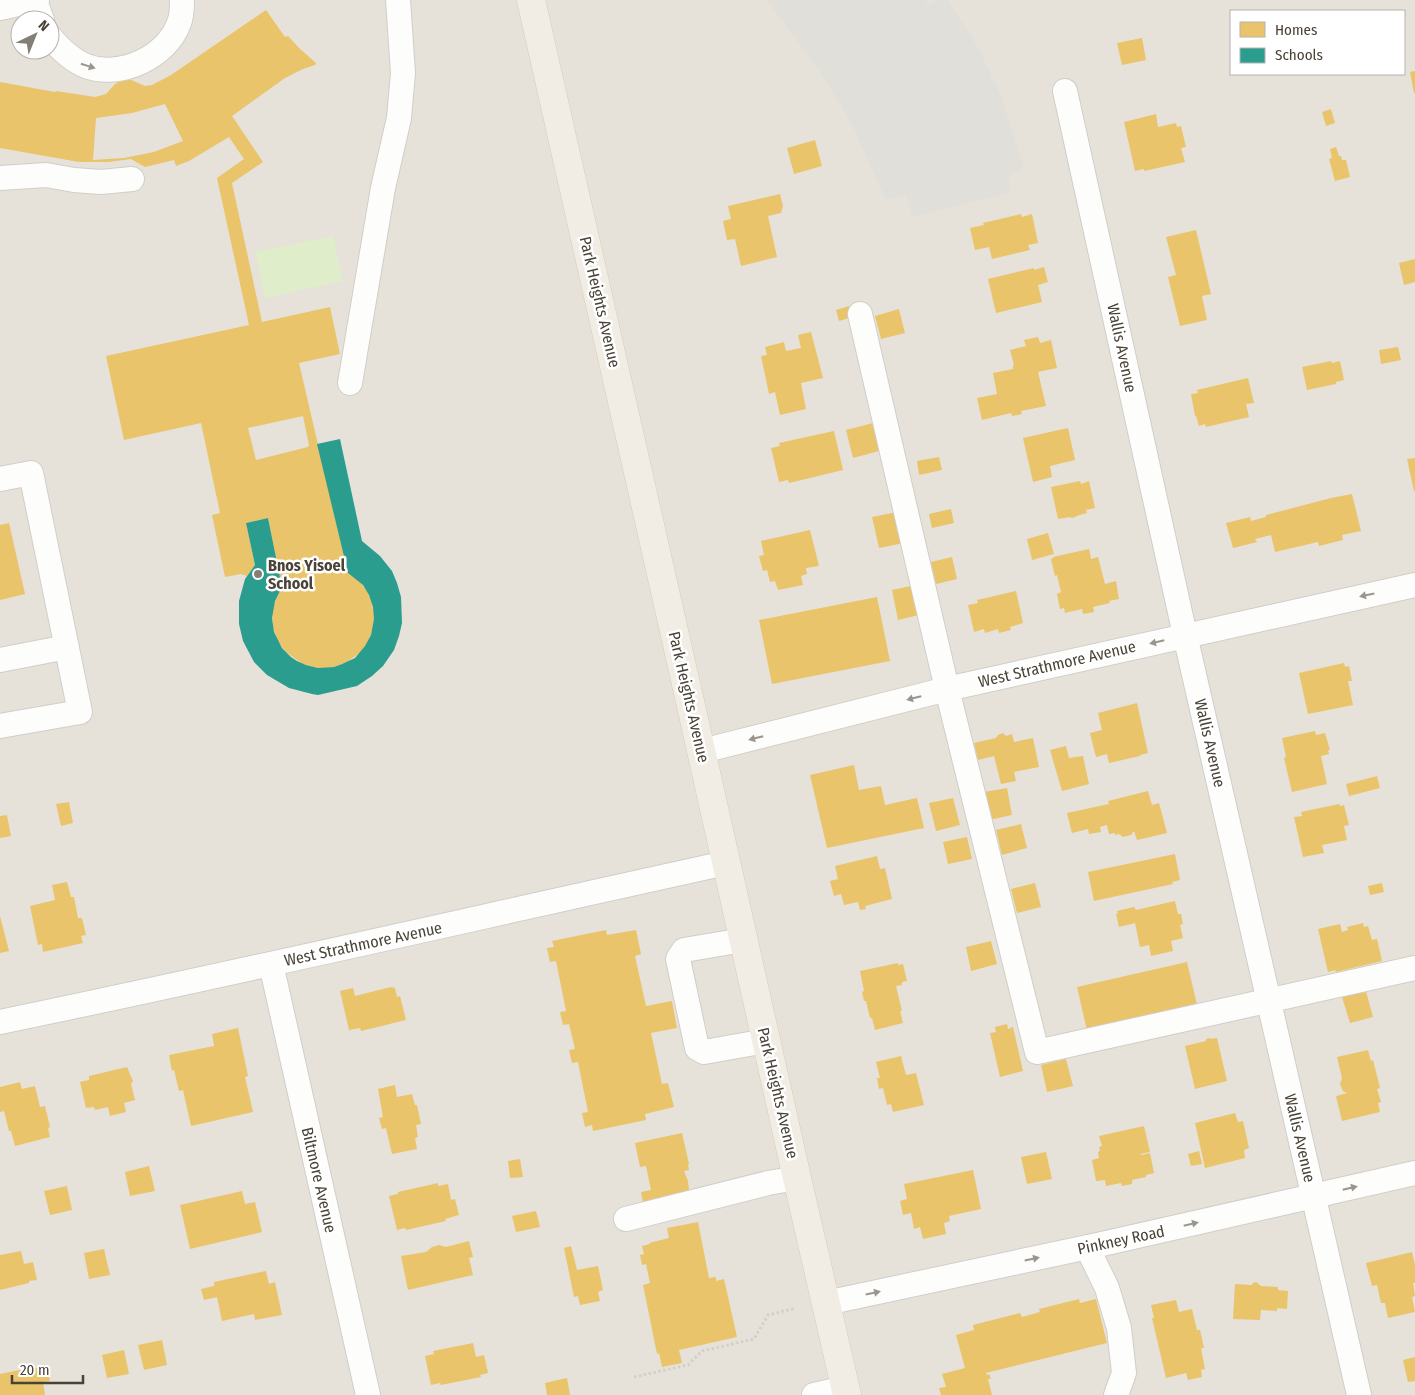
<svg xmlns="http://www.w3.org/2000/svg" width="1415" height="1395" viewBox="0 0 1415 1395" font-family="'Fira Sans Condensed',sans-serif">
	<rect width="100%" height="100%" fill="#f2f0ec"/>
	<!-- residential -->
	<path fill="#e6e2d9" fill-rule="evenodd" d="M0 0H1415V1395H0ZM1231 11H1404V74H1231ZM20 20H50V50H20Z"/>
	<!-- green -->
	<path fill="#dfedca" d="M333 236 343 281 265 298 255 252Z"/>
	<!-- parking -->
	<path fill="#e1dfda" d="M767 0H925L929 5 939 0H948L979 49 1002 99 1024 168 1009 176 1010 193 912 217 906 195 886 200 850 120 820 72Z"/>
	<!-- homes -->
	<path fill="#e9c46a" fill-rule="evenodd" d="M266 10 285 37 288 36 299 48 316 63 315 65 303 69 285 78 232 116 263 162 232 183 262 322 330 307 340 354 299 363 348 573 359 581 368 592 372 604 374 614V625L371 635 367 643 361 652 347 662 334 667 327 668H318L303 664 286 652 277 640 273 627 272 613 275 601 282 587 268 518 246 523 255 565 247 576 241 574 225 577 212 515 220 513 201 423 124 440 106 356 249 325 217 178 244 159 229 137 189 161 176 166 174 160 145 167 131 159 108 162H79L0 148V82L55 92 56 91 95 97 106 94 115 84 122 80H131L145 86 152 85 171 75ZM165 104 183 141 154 152 124 158 93 160 96 118 132 113ZM303 416 309 445 308 447 256 460 248 428Z
		M1142 38 1146 60 1122 65 1117 43Z
		M1415 71V93H1414L1410 72Z
		M1331 109 1335 123 1326 126 1322 112Z
		M1156 114 1158 127 1176 123 1177 127 1181 126 1186 147 1181 148 1185 162 1144 171V169L1135 171 1124 122Z
		M815 140 822 166 794 174 787 148Z
		M1336 147 1339 156H1341L1342 160H1346L1350 177 1335 181 1329 159 1332 158 1330 149Z
		M780 194 783 206 781 213 768 216 777 257 741 266 735 239 727 240 723 221 731 219 728 206Z
		M1021 214 1022 217 1032 214 1038 243 1028 245 1030 250 992 259 989 247 975 250 970 228 984 225 983 223Z
		M1196 230 1211 294 1202 296 1207 320 1180 326 1168 277 1176 275 1166 237Z
		M1415 259V282L1404 285 1399 263Z
		M1044 267 1048 282 1038 285 1042 302 996 313 988 279 1034 268V270Z
		M849 306 852 317 839 321 836 310Z
		M899 309 905 333 881 339 875 316Z
		M811 332 823 378 801 383 806 409 780 415 775 392 769 394 761 356 767 355 765 347 784 342 786 351 801 348 798 335Z
		M1038 337 1040 343 1051 340 1057 368 1038 372 1046 406 1021 411 1022 414 1012 416 1011 413 982 420 977 398 997 394 993 373 1013 369V365H1014L1010 350 1026 346 1024 340Z
		M1398 347 1401 360 1381 364 1379 350Z
		M1331 361 1332 363 1340 361 1344 380 1336 382V384L1307 390 1302 367Z
		M1248 378 1254 403 1246 404 1249 417 1206 427 1205 424 1199 426 1196 416H1195L1191 394 1198 393 1197 390Z
		M873 423 879 451 853 458 846 430Z
		M1068 428 1075 460 1050 466 1052 477 1033 482 1023 438Z
		M834 431 843 470 789 483 788 480 779 482 771 448 780 446 779 443Z
		M939 457 942 470 919 475 917 461Z
		M1415 458V491H1414L1407 459Z
		M1080 481 1081 484 1089 481 1095 508 1086 510 1087 513 1076 516V517L1071 518V517L1058 519 1051 487Z
		M1352 494 1361 531 1342 535 1343 540 1319 546 1318 542 1275 552 1271 535 1255 539 1257 542 1233 548 1226 523 1250 517 1251 521 1266 517V515L1331 498Z
		M951 509 954 523 932 528 929 514Z
		M902 511 909 542 879 548 872 517Z
		M9 523 25 594 0 600V525Z
		M810 530 819 566 806 568 807 574 801 576 803 585 778 590 775 581 770 582 767 570 763 571 759 556 764 555 761 541Z
		M1048 533 1054 554 1032 560 1027 539Z
		M1089 549 1091 559 1098 557 1105 584 1116 581 1119 599 1109 601 1110 603 1093 607 1094 612 1083 614 1082 609 1065 613 1064 608 1060 609 1057 594 1061 592 1057 575 1055 576 1051 559 1053 558V557Z
		M952 557 957 579 936 584 931 562Z
		M920 584 927 613 898 620 892 590Z
		M1016 591 1023 623 1010 627 1011 630 999 633 998 629 985 633 984 629 974 632 968 605 978 603 977 600Z
		M877 597 890 661 772 684 759 620Z
		M1344 663 1345 667 1349 666 1352 681H1348L1353 705 1308 714 1299 673Z
		M1137 703 1148 753 1140 755V756L1109 763 1107 754 1096 757 1090 733 1102 730 1098 713Z
		M1315 731 1316 735 1325 733 1330 750H1328L1329 754 1321 756 1327 784 1292 792 1284 758 1286 757 1282 738Z
		M1003 733 1006 736 1012 734 1014 742 1033 738 1039 767 1014 772 1016 781 1001 784 994 756 978 760 974 743 996 738 998 735Z
		M1066 746 1069 758 1083 756 1089 784 1062 791 1050 750Z
		M854 765 859 790 881 786 885 805 917 798 924 828 827 848 810 775Z
		M1377 776 1380 788 1349 796 1346 784Z
		M1007 788 1012 815 989 820 984 792Z
		M1148 791 1152 805 1159 803 1167 833 1137 840 1134 831 1131 835 1123 837 1119 834 1115 835V833L1109 834 1107 825 1100 827 1101 832 1089 834 1088 829 1072 833 1067 813 1109 804 1108 801Z
		M953 798 960 825 936 831 929 803Z
		M69 802 73 823 61 826 56 804Z
		M1339 804 1340 806 1344 805 1349 825 1344 826 1347 840 1322 845 1324 853 1303 857 1294 817 1302 816 1301 812Z
		M7 815 11 836 0 838V816Z
		M1021 824 1027 848 1002 855 996 830Z
		M967 837 972 859 948 864 943 842Z
		M1175 854 1180 880 1172 882 1173 884 1094 901 1088 872Z
		M877 856 880 869 885 868 892 899 865 906 866 909 860 910 858 902 844 905 841 894 834 896 830 881 838 879 835 866Z
		M67 882 71 897H74L78 918H82L86 935 81 936 83 943 43 952 42 944 38 945 30 906 55 900 52 885Z
		M1035 883 1041 907 1017 913 1011 889Z
		M1382 883 1384 892 1370 895 1368 886Z
		M1175 901 1178 914H1181L1183 924 1180 925 1183 938 1171 941 1173 951 1151 956 1149 945 1140 947 1135 923 1119 927 1116 914 1118 913 1117 911 1134 907 1136 910Z
		M0 916 9 951 0 953Z
		M1363 923 1364 927 1368 926 1372 940 1377 939 1382 961 1336 972 1335 970 1328 972 1318 929 1340 924 1342 932 1348 930 1347 927Z
		M606 930 607 935 636 930 641 954 635 956 646 1006 672 1001 677 1028 651 1033 662 1084 668 1083 674 1107 645 1114 646 1120 593 1131 592 1125 585 1127 582 1113 588 1112 578 1062 572 1063 569 1050 575 1049 569 1024 563 1025 560 1012 566 1011 556 961 550 962 547 948 554 947 552 941Z
		M991 941 997 964 971 971 966 947Z
		M1187 962 1198 1009 1088 1035 1077 987Z
		M898 963V965L903 964 907 981 902 982V985L896 986 902 1011H900L903 1023 875 1030 872 1018H870L866 1001H864L862 992 864 991 860 971Z
		M391 987 395 988 397 997 400 996 406 1020 361 1031 360 1028 349 1030 340 991 353 988 355 996Z
		M1366 991 1373 1017 1350 1023 1342 997Z
		M1007 1024 1008 1029 1013 1027 1023 1071 1000 1077 990 1033 996 1032 995 1027Z
		M238 1028 248 1076 245 1077 253 1112 191 1126 183 1090 179 1091 174 1070 172 1071 169 1055 214 1046 212 1034Z
		M1211 1038V1039L1217 1038 1227 1081 1195 1089 1185 1046 1206 1041V1039Z
		M1368 1050 1371 1061 1373 1060 1380 1088 1377 1089 1381 1102 1378 1103 1380 1112 1342 1121 1336 1096 1347 1093 1343 1091 1340 1084 1342 1078 1337 1057Z
		M901 1056 906 1075 916 1073 924 1105 893 1112 891 1104 887 1105 883 1088 879 1089 877 1078H880L876 1062Z
		M1066 1059 1073 1086 1047 1092 1041 1065Z
		M127 1067 133 1081 131 1084 135 1100 124 1103 126 1112 110 1116 108 1107 95 1110 94 1107 86 1108 80 1082 89 1080V1076Z
		M20 1082 22 1089 35 1086 40 1107 45 1106 50 1127 48 1128 50 1137 15 1146 11 1131H9L4 1111 0 1112V1087Z
		M395 1085 397 1097 412 1094 415 1105H417L421 1124 416 1125 418 1137 415 1138 417 1149 392 1154 386 1128 382 1129 379 1118 383 1117 378 1089Z
		M1235 1113 1238 1122 1243 1121 1249 1148 1244 1150 1245 1158 1205 1168 1195 1123Z
		M1144 1126 1150 1152 1140 1154 1141 1155 1150 1153 1154 1173 1146 1175V1177L1132 1180V1184L1122 1186 1121 1183 1106 1186 1105 1180 1096 1181 1092 1160 1099 1158 1098 1152 1100 1151 1099 1147 1102 1146 1099 1136Z
		M682 1133 689 1164 688 1165 689 1170 684 1171 688 1181 690 1199 644 1207 641 1192 651 1190 646 1166 640 1167 635 1143Z
		M1199 1151 1202 1164 1191 1166 1188 1154Z
		M1046 1152 1052 1179 1027 1184 1021 1157Z
		M520 1159 523 1177 510 1178 508 1161Z
		M149 1166 155 1191 130 1196 125 1172Z
		M973 1170 981 1209 949 1216 950 1221 944 1223 946 1234 923 1239 920 1227 914 1229 911 1213 903 1215 900 1201 907 1199 904 1184Z
		M438 1183V1186L448 1184 451 1200 455 1199 459 1215 445 1219 446 1221 406 1230 405 1228 397 1230 389 1196 398 1194V1192Z
		M67 1186 72 1210 50 1215 44 1191Z
		M242 1191 245 1204 255 1202 262 1232 190 1249 180 1205Z
		M536 1211 540 1227 516 1232 512 1216Z
		M698 1222 709 1278 716 1277V1281L724 1279 737 1337 679 1350 682 1363 662 1367 659 1353 657 1354 643 1285 650 1283 646 1264 642 1265 640 1255 644 1254 642 1246 650 1244 649 1243 669 1238 667 1228Z
		M469 1241 473 1257 469 1258 473 1275 408 1290 401 1256 426 1252 432 1247 439 1245 446 1247Z
		M571 1246 577 1270 598 1266 603 1290 598 1292 600 1301 580 1305 578 1296 574 1297 564 1248Z
		M104 1249 110 1275 89 1279 84 1253Z
		M21 1251 24 1264 33 1262 37 1280 29 1281V1283L0 1290V1255Z
		M1412 1252 1415 1265V1283H1413L1415 1296 1412 1297 1415 1312 1388 1318 1385 1303H1381L1377 1285 1372 1286 1366 1263Z
		M266 1271 269 1284 275 1282 282 1315 255 1320 254 1314 222 1321 217 1297 204 1300 201 1289 214 1286V1282Z
		M1256 1282 1261 1286 1278 1287V1290L1288 1291 1287 1309 1277 1308V1311L1261 1310 1260 1320 1233 1319 1235 1284 1252 1285 1253 1283Z
		M1079 1299 1080 1303 1096 1299 1107 1343 986 1373 987 1375 989 1374 991 1379H988L992 1395H941L939 1388 946 1387 942 1374 965 1368 956 1335 974 1330 973 1325 1020 1313 1022 1317 1040 1312 1039 1309Z
		M1176 1300 1179 1312 1192 1309 1197 1330H1200L1204 1348H1201L1205 1369 1201 1370 1202 1377 1188 1380 1186 1373 1166 1378 1152 1318H1154L1151 1305Z
		M162 1340 167 1365 144 1370 138 1345Z
		M473 1343 476 1357 484 1355 488 1373 480 1375 481 1377 441 1385 440 1383 431 1385 425 1356 434 1354 433 1351Z
		M124 1350 129 1374 107 1378 102 1355Z
		M1415 1357V1381L1408 1382 1403 1360Z
		M47 1366 50 1381 43 1382 45 1395H0V1374L35 1367V1368Z
		M567 1378 570 1395H547L545 1383Z"/>
	<!-- schools -->
	<path fill="#2a9d8f" d="M340 439 362 541 380 556 392 571 397 583 401 597 402 623 399 636 394 650 383 666 372 676 357 686 318 695 312 694 289 688 267 675 254 662 243 641 239 624V601L245 579 255 565 246 523 268 518 282 587 275 601 272 618 274 632 282 648 291 657 297 661 306 665 318 668 334 667 342 664 355 658 365 646 371 635 374 619 373 607 369 595 363 585 348 573 317 444Z"/>
	<g fill="none" stroke-linecap="round" stroke-linejoin="round">
		<!-- minor casing -->
		<g stroke="#d0cec9" stroke-width="26">
			<path id="minor" d="M35 1 42 20
				M0 8 37 0
				M50 37C60 49 71 60 86 66 120 79 167 57 179 23 182 16 182 7 182 0
				M1065 91 1185 635 1359 1395
				M0 178 46 175 74 180 101 182 132 179
				M860 314 947 689 1037 1052 1415 968
				M350 383 383 188 399 118 403 73 398 0
				M0 479 31 473 80 712 0 726
				M0 660 67 647
				M702 751 947 689 1415 585
				M743 940 684 950 678 959 697 1048 704 1052 766 1041
				M271 964 368 1395
				M0 1022C242 972 484 916 726 863
				M626 1219 768 1183 797 1178
				M1087 1247 1107 1288 1119 1328 1124 1373 1116 1395
				M826 1303 1102 1244 1415 1173
				M814 1395 845 1388"/>
		</g>
		<!-- major casing -->
		<g stroke="#d5cdb8" stroke-width="29">
			<path id="major" d="M531 0 696 728 797 1178 847 1395"/>
		</g>
		<!-- path -->
		<path stroke="#d2d0ca" stroke-width="3" stroke-dasharray="2.5 2.5" stroke-linecap="butt" d="M634 1377 688 1365 702 1351 754 1339 768 1315 796 1308"/>
		<!-- minor -->
		<use href="#minor" stroke="#fdfdfc" stroke-width="24"/>
		<!-- major -->
		<use href="#major" stroke="#f2ede4" stroke-width="28"/>
	</g>
	<!-- one-way arrows -->
	<defs><path id="oneway-solid" d="M-6-.8H1V-3.2L6.5 0L1 3.2V.8H-6Z" transform="scale(1.25)"/></defs>
	<g fill="#9a968f">
		<use href="#oneway-solid" transform="translate(88 66) rotate(18)"/>
		<use href="#oneway-solid" transform="translate(1367 595) rotate(168)"/>
		<use href="#oneway-solid" transform="translate(1157 642) rotate(167)"/>
		<use href="#oneway-solid" transform="translate(914 698) rotate(166)"/>
		<use href="#oneway-solid" transform="translate(756 738) rotate(166)"/>
		<use href="#oneway-solid" transform="translate(1350 1188) rotate(-13)"/>
		<use href="#oneway-solid" transform="translate(1191 1224) rotate(-13)"/>
		<use href="#oneway-solid" transform="translate(1032 1259) rotate(-12)"/>
		<use href="#oneway-solid" transform="translate(873 1293) rotate(-12)"/>
	</g>
	<!-- markers -->
	<circle fill="#847f76" stroke="#fff" stroke-width="2" cx="258" cy="574" r="5"/>
	<g text-anchor="middle" dominant-baseline="central" stroke-width="5" stroke-linejoin="round" paint-order="stroke">
		<!-- street labels -->
		<g font-size="16" fill="#494236" stroke="#fff">
			<text transform="translate(600 302) rotate(77)">Park Heights Avenue</text>
			<text transform="translate(1122 348) rotate(78)">Wallis Avenue</text>
			<text transform="translate(1057 664) rotate(-13)">West Strathmore Avenue</text>
			<text transform="translate(689 697) rotate(77)">Park Heights Avenue</text>
			<text transform="translate(1210 743) rotate(77)">Wallis Avenue</text>
			<text transform="translate(363 944) rotate(-12)">West Strathmore Avenue</text>
			<text transform="translate(778 1093) rotate(77)">Park Heights Avenue</text>
			<text transform="translate(1300 1138) rotate(77)">Wallis Avenue</text>
			<text transform="translate(319 1180) rotate(77)">Biltmore Avenue</text>
			<text transform="translate(1121 1240) rotate(-12)">Pinkney Road</text>
		</g>
		<!-- poi labels -->
		<g font-size="16" font-weight="bold" fill="#494236" stroke="#fff" text-anchor="start">
			<text x="268" y="565">Bnos Yisoel<tspan x="268" dy="18">School</tspan></text>
		</g>
	</g>
	<!-- legend -->
	<rect x="1230" y="10" width="175" height="65" fill="#ffffff" stroke="#b6b3af"/>
	<rect x="1240" y="22" width="25" height="15" fill="#e9c46a" stroke="#b6b3af"/>
	<text x="1275" y="35" font-size="15" fill="#494236">Homes</text>
	<rect x="1240" y="48" width="25" height="15" fill="#2a9d8f" stroke="#b6b3af"/>
	<text x="1275" y="60" font-size="15" fill="#494236">Schools</text>
	<!-- north arrow -->
	<g transform="translate(35 35) rotate(43)"><circle r="24" fill="#ffffff" stroke="#b6b3af"/>
	<path d="M0-4L9 19L0 12L-9 19Z" fill="#847f76"/>
	<text y="-8" font-size="14" font-weight="bold" text-anchor="middle" fill="#494236">N</text>
	</g>
	<!-- scale -->
	<path d="M12 1375v8h71v-8" fill="none" stroke="#494236" stroke-width="2.5"/>
	<text x="20" y="1375" font-size="15" fill="#494236" stroke="#ffffff" stroke-width="4" paint-order="stroke">20 m</text>
</svg>
